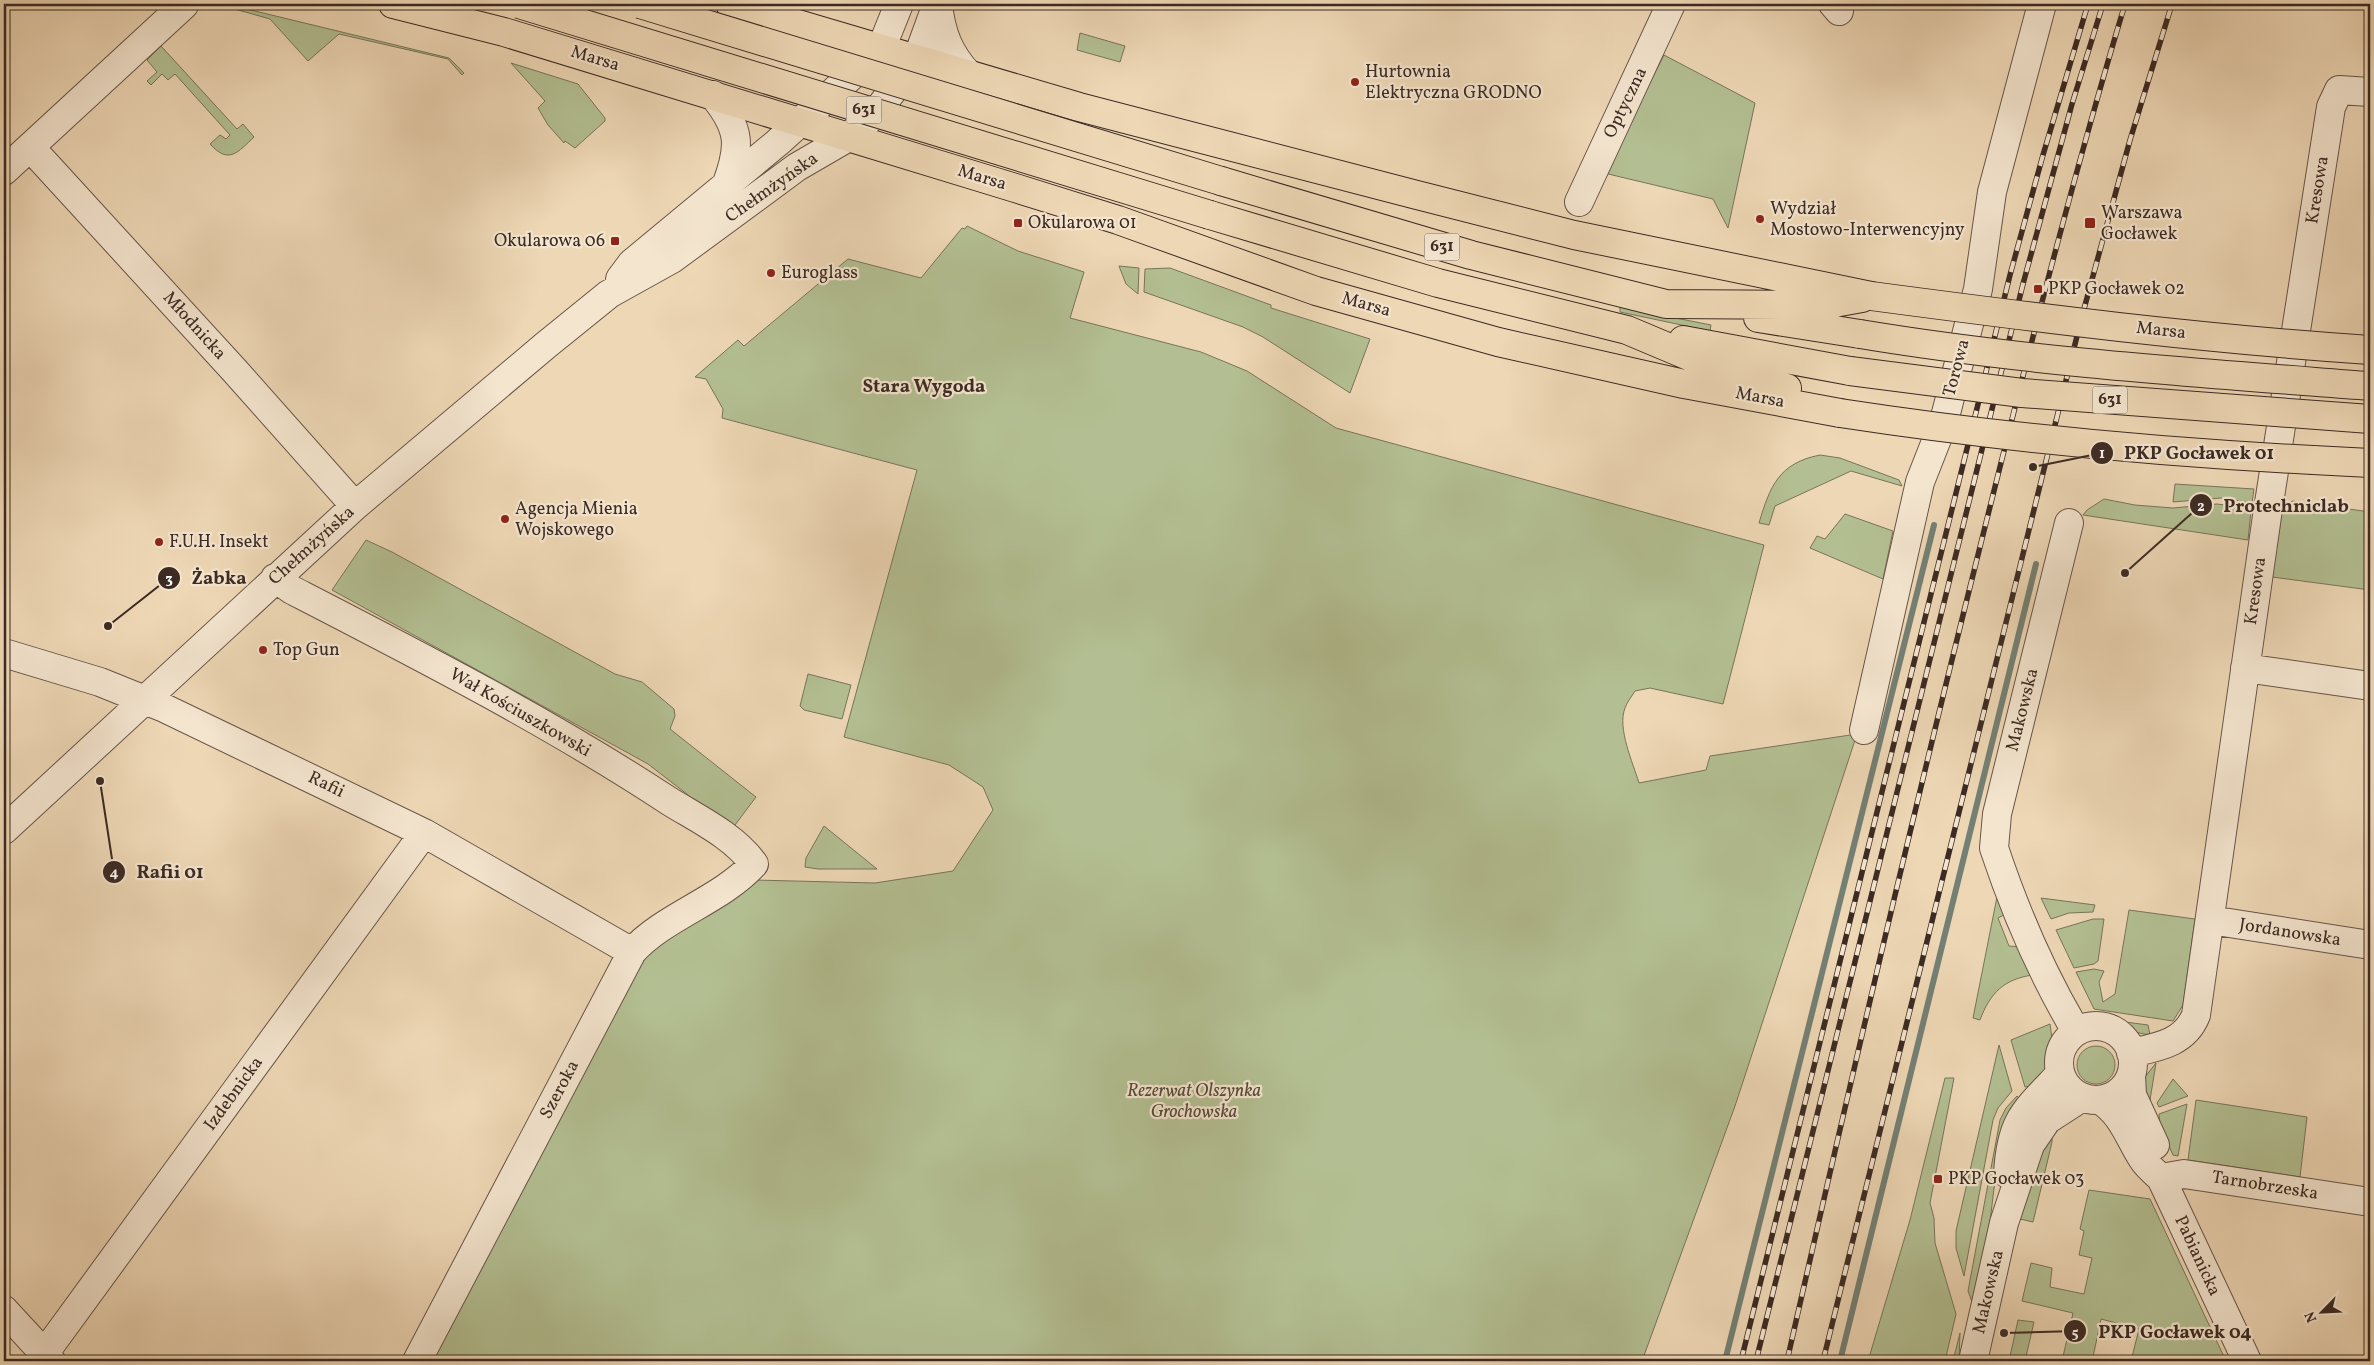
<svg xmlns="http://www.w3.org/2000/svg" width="2374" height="1365" viewBox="0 0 2374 1365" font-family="Vollkorn,serif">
	<rect width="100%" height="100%" fill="#eed7b5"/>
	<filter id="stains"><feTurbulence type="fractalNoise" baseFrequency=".004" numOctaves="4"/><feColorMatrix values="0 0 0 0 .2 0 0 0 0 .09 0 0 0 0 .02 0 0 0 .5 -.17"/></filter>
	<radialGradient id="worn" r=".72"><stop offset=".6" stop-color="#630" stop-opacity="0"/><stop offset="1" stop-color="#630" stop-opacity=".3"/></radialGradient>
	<!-- green -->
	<path fill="#b3bf92" stroke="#78745a" d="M216 4H226L449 58 464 73 462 75 448 59 339 34 308 61 270 19 224 6 216 8Z
		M1080 33 1125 46 1120 62 1077 50Z
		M161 46 237 129 243 124 254 137C238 152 229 165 210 144L220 135 226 139 230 135 175 74 168 80 162 74 151 85 147 81 157 72 147 60Z
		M1664 55 1755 103 1728 228 1713 199 1604 173Z
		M511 63 578 84 605 118V121L575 148 565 141 564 143 548 125 538 108 545 101Z
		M967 226 1018 251 1084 272 1070 318 1201 352 1247 371 1336 428 1764 545 1723 704 1650 688 1635 691C1632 696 1627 702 1625 708 1617 728 1633 763 1639 783L1706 770 1710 756 1857 734 1735 1106 1642 1361H425L644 947 754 880 875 883 953 871 993 810 983 787 949 765 844 737 917 470 722 418 723 409 706 379 695 377 738 340 744 346 848 259 921 278 962 228 965 229Z
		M1119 266 1139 268 1138 294 1126 284Z
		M1170 268 1271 305V308L1370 339 1350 393 1263 337 1243 327 1144 292 1145 269Z
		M1620 307 1711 325 1710 331 1620 312Z
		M1820 455 1840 458 1899 480 1902 486 1851 471 1775 506 1769 525 1759 523C1770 486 1779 463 1820 455Z
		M2175 484 2254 489 2252 503 2221 498 2173 502Z
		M2104 499 2135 505 2173 508 2217 504 2249 508 2251 511 2248 540 2083 515 2087 510Z
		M2292 501 2370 512V590L2272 577 2282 511Z
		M1845 514 1893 531 1883 579 1810 548 1817 536 1825 539Z
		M366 540 392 552 615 674 642 682 674 709 675 716 670 729 756 797 732 829 648 764 332 590Z
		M808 674 851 685 842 719 804 710 800 706Z
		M824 826 877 869H818L805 867 806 858Z
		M1997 897 2002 900 2008 913 1998 918 2009 946 2021 947 2033 975C2004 979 1990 993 1980 1020L1973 1018Z
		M2041 898 2095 905 2093 912 2069 913 2051 919Z
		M2129 910 2195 919 2183 1005 2173 1021 2094 1009 2076 972 2094 969 2104 971 2099 982 2103 1002 2115 994Z
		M2093 919H2104L2098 961 2094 964 2074 968 2056 930Z
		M2118 1021 2148 1025 2150 1035 2134 1032Z
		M2050 1024 2052 1038 2043 1077 2030 1086 2025 1087 2011 1040Z
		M1999 1045 2012 1091 1998 1108 1993 1120 1964 1276 1956 1248V1231Z
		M2077 1065a19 19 0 1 1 38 0a19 19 0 1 1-38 0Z
		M2156 1063 2150 1100 2144 1105 2145 1077Z
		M1945 1078H1954L1930 1203 1934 1218 1935 1243 1956 1314 1945 1361H1868L1910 1220Z
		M2173 1079 2188 1096 2159 1107 2157 1103Z
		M2017 1096 2022 1101 1999 1147 1989 1230 1972 1302 1968 1291 2000 1120 2006 1108Z
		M2196 1100 2307 1117 2300 1177 2188 1160Z
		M2187 1104 2178 1156 2173 1155 2160 1126 2159 1114Z
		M2052 1134V1142L2033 1222 2020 1219 2034 1155Z
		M2089 1190 2150 1199 2226 1361H2131L2139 1329 2101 1319 2093 1357 2111 1361H2062L2073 1313 2022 1301 2031 1263 2052 1268 2050 1287 2084 1294 2092 1258 2079 1255 2084 1231 2080 1229Z
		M2018 1320 2034 1322 2025 1361H2009Z
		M1960 1333 1959 1361H1953Z"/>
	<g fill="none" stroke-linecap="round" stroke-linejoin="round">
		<!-- stream -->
		<path stroke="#748074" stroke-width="6" d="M1725 1361 1934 525
			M1840 1361 2036 564"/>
		<!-- minor casing -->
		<g stroke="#685548" stroke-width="30">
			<path id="minor" d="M938 4C941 33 949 54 969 75
				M1833 4 1839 11
				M713 95C741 129 741 146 726 186
				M30 147 235 371 355 506
				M4 171 184 5
				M1579 202 1671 4
				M620 279 632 263 777 143 881 49 899 4
				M2069 523 1997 814 1994 848C2015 911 2042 974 2076 1031
				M275 578 292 590C420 656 549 722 669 801 698 819 734 836 754 864 720 901 664 916 632 952L417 1361
				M4 653 100 682 162 707 424 833 632 952
				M2245 668 2370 686
				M1864 730 1920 482 1944 421 1978 289 1992 192 2042 4
				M4 830 355 506 546 345 609 294 672 259 797 167 847 138 874 115 917 59 937 4
				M2210 920 2370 945
				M2059 1063a37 37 0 1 1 74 0a37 37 0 1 1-74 0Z
				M2131 1053C2158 1047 2185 1043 2196 1015L2267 516 2331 107 2339 90 2370 92
				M2131 1075 2132 1095 2155 1145
				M2100 1100C2123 1115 2128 1136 2142 1158 2146 1165 2154 1172 2161 1178L2247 1361
				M2008 1174C2011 1120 2024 1112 2060 1074
				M2161 1178 2184 1174 2370 1202
				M4 1310 51 1361
				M44 1354 424 833
				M1973 1361 2004 1223 2030 1145 2047 1120 2081 1098"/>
		</g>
		<!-- major casing -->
		<g stroke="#3c2a23" stroke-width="30">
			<path id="major" d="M393 4 504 32 1012 187 1118 220 1316 291 1498 342 1684 384 1840 413
				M730 4 1079 107 1413 194 1574 235 1871 296
				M1221 181 1471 255 1666 304 1823 305 1862 298
				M1210 215 1438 283 1627 330 1703 362 1787 388
				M1758 318 1860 334
				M1683 340 1850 371
				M2313 460 2370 463"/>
		</g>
		<!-- minor -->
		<use href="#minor" stroke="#f4e5cf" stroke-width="28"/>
		<!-- major -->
		<use href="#major" stroke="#eed7b5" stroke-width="28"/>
		<!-- rail casing -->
		<g stroke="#3c2a23" stroke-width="5.5">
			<path id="rail" d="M1741 1361 2010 275 2043 155 2088 4
				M1756 1361 2023 284 2072 104 2103 4
				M1787 1361C1847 1096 1909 831 1975 567 2022 378 2069 190 2125 4
				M1823 1361 2081 320 2130 140 2172 4"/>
		</g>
		<!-- rail -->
		<use href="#rail" stroke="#f4e5cf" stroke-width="4" stroke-dasharray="11" stroke-linecap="butt"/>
		<!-- major-bridge casing -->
		<g stroke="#3c2a23" stroke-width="30" stroke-linecap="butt">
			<path id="major-bridge" d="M519 4 1210 215
				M640 4 1221 181
				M1871 296C2037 318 2203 339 2370 350
				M1860 334C2029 362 2200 373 2370 386
				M1850 371 2022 393 2370 419
				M1840 413C1997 437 2155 452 2313 460"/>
		</g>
		<!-- major-bridge -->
		<use href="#major-bridge" stroke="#eed7b5" stroke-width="28"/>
	</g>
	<!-- markers -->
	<g fill="#8f2418" stroke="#f4e5cf" stroke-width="2">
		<circle cx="1355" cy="82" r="5"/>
		<circle cx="1760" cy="219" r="5"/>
		<rect x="1013" y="218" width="10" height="10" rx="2.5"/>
		<rect x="2084" y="217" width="12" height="12" rx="2.5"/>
		<rect x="610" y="236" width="10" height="10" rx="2.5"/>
		<circle cx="771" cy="273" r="5"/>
		<rect x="2033" y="284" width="10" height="10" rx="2.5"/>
		<circle cx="505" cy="519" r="5"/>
		<circle cx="159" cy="542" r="5"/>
		<circle cx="263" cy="650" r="5"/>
		<rect x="1933" y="1174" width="10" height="10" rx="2.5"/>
	</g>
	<g text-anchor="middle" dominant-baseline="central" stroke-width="4.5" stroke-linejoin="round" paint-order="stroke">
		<!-- shield labels -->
		<g fill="#f4e5cf" stroke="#736257" stroke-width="1">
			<rect x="846.5" y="96.5" width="35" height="27" rx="4"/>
			<rect x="1424.5" y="233.5" width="35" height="27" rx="4"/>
			<rect x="2092.5" y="386.5" width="35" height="27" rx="4"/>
		</g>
		<g font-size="16" font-weight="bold" fill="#3c2a23">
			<text x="864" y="110">631</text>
			<text x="1442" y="247">631</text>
			<text x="2110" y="400">631</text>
		</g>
		<!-- street labels -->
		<g font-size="18" fill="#3c2a23" stroke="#f4e5cf">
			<text transform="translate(595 59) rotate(17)">Marsa</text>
			<text transform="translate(1626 103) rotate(-64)">Optyczna</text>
			<text transform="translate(982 178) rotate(17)">Marsa</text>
			<text transform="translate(772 188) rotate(-35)">Chełmżyńska</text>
			<text transform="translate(2318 190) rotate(-81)">Kresowa</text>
			<text transform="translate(1366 305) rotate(16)">Marsa</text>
			<text transform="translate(194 326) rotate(48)">Młodnicka</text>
			<text transform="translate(2161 331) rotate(6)">Marsa</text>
			<text transform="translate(1957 368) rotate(-75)">Torowa</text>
			<text transform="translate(1760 398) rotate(11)">Marsa</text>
			<text transform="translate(312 546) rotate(-42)">Chełmżyńska</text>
			<text transform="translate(2256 591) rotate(-82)">Kresowa</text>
			<text transform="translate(2023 710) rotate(-76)">Makowska</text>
			<text transform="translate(520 713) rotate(30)">Wał Kościuszkowski</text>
			<text transform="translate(326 785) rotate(26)">Rafii</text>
			<text transform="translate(2290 933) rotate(9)">Jordanowska</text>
			<text transform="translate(560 1090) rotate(-62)">Szeroka</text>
			<text transform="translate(234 1094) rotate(-54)">Izdebnicka</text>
			<text transform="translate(2265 1186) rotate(9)">Tarnobrzeska</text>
			<text transform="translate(2197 1256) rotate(65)">Pabianicka</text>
			<text transform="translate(1989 1292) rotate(-77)">Makowska</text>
		</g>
		<!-- poi labels -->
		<g font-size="18" fill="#3c2a23" stroke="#f4e5cf" text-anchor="start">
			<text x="1365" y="72">Hurtownia<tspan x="1365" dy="21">Elektryczna GRODNO</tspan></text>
			<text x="1770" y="209">Wydział<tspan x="1770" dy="21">Mostowo-Interwencyjny</tspan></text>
			<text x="2101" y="213">Warszawa<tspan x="2101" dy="21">Gocławek</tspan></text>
			<text x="1028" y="223">Okularowa 01</text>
			<text x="605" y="241" text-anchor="end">Okularowa 06</text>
			<text x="781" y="273">Euroglass</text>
			<text x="2048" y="289">PKP Gocławek 02</text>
			<text x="515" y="509">Agencja Mienia<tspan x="515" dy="21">Wojskowego</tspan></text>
			<text x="169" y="542">F.U.H. Insekt</text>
			<text x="273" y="650">Top Gun</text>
			<text x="1948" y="1179">PKP Gocławek 03</text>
		</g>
		<!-- park labels -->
		<g font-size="18" font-style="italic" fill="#544839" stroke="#f4e5cf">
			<text x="1194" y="1091">Rezerwat Olszynka<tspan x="1194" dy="21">Grochowska</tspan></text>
		</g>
		<!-- neighbourhood labels -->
		<g font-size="19" font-weight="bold" fill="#3c2a23" stroke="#f4e5cf">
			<text x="924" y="387">Stara Wygoda</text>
		</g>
	</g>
	<!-- callouts -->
	<path fill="none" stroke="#3c2a23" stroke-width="2" d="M2033 467L2102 453M2125 573L2201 505M108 626L169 578M100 781L114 872M2004 1333L2075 1331"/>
	<g fill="#3c2a23" stroke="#f4e5cf" stroke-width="2">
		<circle cx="2033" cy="467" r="5"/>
		<circle cx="2125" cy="573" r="5"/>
		<circle cx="108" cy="626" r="5"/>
		<circle cx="100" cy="781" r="5"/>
		<circle cx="2004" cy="1333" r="5"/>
		<circle cx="2102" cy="453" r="12"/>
		<circle cx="2201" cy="505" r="12"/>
		<circle cx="169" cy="578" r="12"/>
		<circle cx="114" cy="872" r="12"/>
		<circle cx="2075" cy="1331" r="12"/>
	</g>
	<g font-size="15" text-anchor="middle" font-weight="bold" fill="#fff">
		<text x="2102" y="458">1</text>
		<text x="2201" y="511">2</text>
		<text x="169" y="583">3</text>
		<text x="114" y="877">4</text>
		<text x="2075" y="1337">5</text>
	</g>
	<g font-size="19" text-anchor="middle" font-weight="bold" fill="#3c2a23" stroke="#f4e5cf" stroke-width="4.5" stroke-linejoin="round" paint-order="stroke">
		<text x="2199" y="459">PKP Gocławek 01</text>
		<text x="2286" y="512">Protechniclab</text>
		<text x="219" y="584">Żabka</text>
		<text x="170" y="878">Rafii 01</text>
		<text x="2175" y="1338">PKP Gocławek 04</text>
	</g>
	<!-- margin -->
	<rect width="2374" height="1365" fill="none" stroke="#eed7b5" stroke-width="20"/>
	<rect x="5" y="5" width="2364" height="1355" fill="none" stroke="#3c2a23" stroke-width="2.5"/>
	<rect x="10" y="10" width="2354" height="1345" fill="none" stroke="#3c2a23"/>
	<!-- north arrow -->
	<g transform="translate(2322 1312) rotate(246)" stroke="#f4e5cf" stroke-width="4" paint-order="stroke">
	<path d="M0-4L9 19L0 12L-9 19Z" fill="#3c2a23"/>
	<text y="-8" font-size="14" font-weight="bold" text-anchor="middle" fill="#3c2a23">N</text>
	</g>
	<rect width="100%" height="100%" filter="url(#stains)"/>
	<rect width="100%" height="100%" fill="url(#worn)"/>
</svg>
